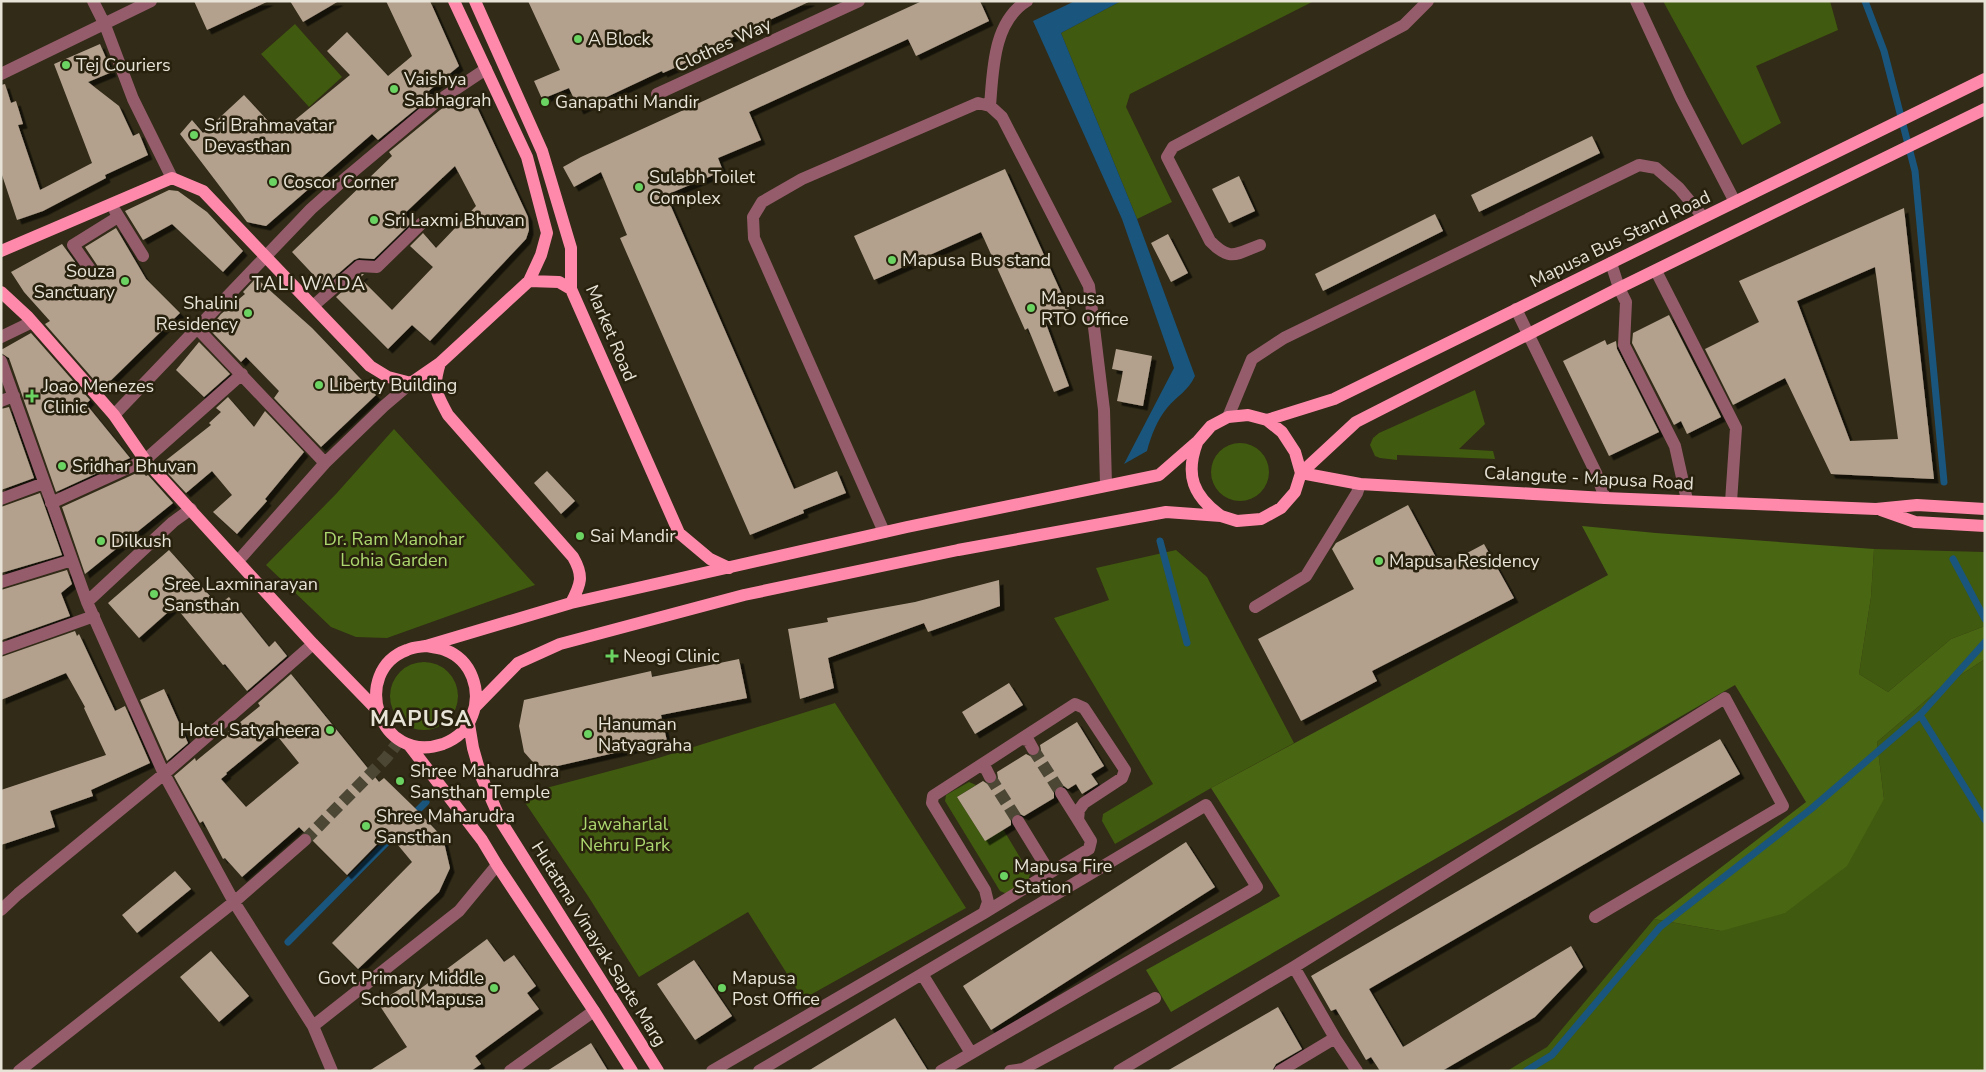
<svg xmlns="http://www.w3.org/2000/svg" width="1986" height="1072" viewBox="0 0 1986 1072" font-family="'Nunito Sans',sans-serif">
	<defs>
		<filter id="shadow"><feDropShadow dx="4.5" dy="4.5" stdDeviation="0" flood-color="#0009"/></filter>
	</defs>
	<rect width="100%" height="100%" fill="#312b17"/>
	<!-- green -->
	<path fill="#405a0f" d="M1121 1H1314L1130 94 1126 107 1172 202 1137 219 1061 33Z
		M1663 1H1830L1838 30 1756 66 1781 123 1742 145Z
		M295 24 342 77 309 107 261 54Z
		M1475 390 1485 424 1459 449 1493 451 1495 459 1397 455V460L1380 458 1375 456 1370 445 1373 438 1379 433Z
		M394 429 535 585 387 638 356 637 331 627 266 565 336 494Z
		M1211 472a29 29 0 1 1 58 0a29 29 0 1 1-58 0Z
		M1874 549 1985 552V626L1951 639 1888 692 1859 674 1871 597Z
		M1176 550 1207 577 1294 743 1211 788 1115 844 1102 821 1103 814 1153 784 1054 618 1109 600 1096 568Z
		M1985 659V1071H1507L1547 1047 1654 919 1721 931 1884 799 1877 742 1939 689Z
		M390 696a34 34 0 1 1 68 0a34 34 0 1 1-68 0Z
		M835 703 966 908 803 999 748 912 639 977 588 896 520 795 655 759Z
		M969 782 976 785 957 797 985 841 1003 829 1030 874 1028 881 1007 894 1000 891 945 801 946 795Z"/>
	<!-- forest -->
	<path fill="#496613" d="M1582 526 1656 533 1874 549 1871 597 1859 674 1888 692 1951 639 1985 626V659L1939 689 1877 742 1884 799 1847 866 1785 913 1721 931 1654 919 1806 802 1735 685 1171 1012 1146 970 1280 896 1211 788 1608 575Z"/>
	<!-- water -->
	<path fill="#19557d" d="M1075 1H1121L1061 33 1137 219 1195 376C1188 391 1177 396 1167 408 1157 420 1151 436 1147 451L1124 464 1174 368 1122 219 1033 21Z"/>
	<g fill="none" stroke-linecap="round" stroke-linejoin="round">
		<!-- stream -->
		<path stroke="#19557d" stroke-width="7" d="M1865 1 1884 51 1915 171 1944 482
			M1160 541 1187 643
			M1953 559 1985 619
			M1920 715 1985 820
			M411 817 426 802
			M288 942 397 832
			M1526 1071 1552 1055 1660 927 1811 809 1920 715 1985 642"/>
	</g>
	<!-- building -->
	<path fill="#b3a18e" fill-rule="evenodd" filter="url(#shadow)" d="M194 1H269L207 30Z
		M290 1H339L303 22Z
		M386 1H430L459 66 425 94 433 95 378 140 372 134 266 226 247 222 180 134 192 120 203 133 244 95 279 133 350 75 327 51 347 32 388 76 412 56Z
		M528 1H811L722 42 724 46 663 73 662 71 579 110 569 88 542 99 534 81 560 70Z
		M922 1H980L989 21 916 56 908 39 749 112 761 140 718 158 723 171 666 195 794 489 837 471 846 493 803 510 804 513 750 535 620 238 627 235 601 172 574 187 563 167 581 157Z
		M100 44 112 72 88 82 119 106 133 136 139 133 148 155 105 175 106 178 43 211 17 220 1 172V85L5 84 11 103 16 101 23 124 18 125 40 190 92 163 54 64Z
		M458 97 467 98 476 105 528 217 529 230 526 239 430 341 412 325 388 349 336 297 362 274H364L360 278 392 310 433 267 410 246 423 233 436 248 476 206 455 166 404 214 412 222 374 259 359 258 354 260 324 286 292 252 392 156 389 152 440 110Z
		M1592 136 1600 153 1479 212 1471 195Z
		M1005 169 1069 310 1045 321 1069 386 1054 392 1028 328 1025 330 981 232 874 280 854 236Z
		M1239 176 1255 211 1229 223 1212 189Z
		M169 190 178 191 207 212 243 251 223 272 172 224 143 240 125 211Z
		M1904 208 1934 479 1831 474 1785 378 1733 405 1705 349 1759 322 1739 281ZM1875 267 1898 439 1850 441 1797 301Z
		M1435 214 1443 231 1323 291 1315 274Z
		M116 228 146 279 180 313 102 389 45 324 50 321 24 292 11 272 62 244 86 277 92 280 96 279 100 275 99 268 85 247Z
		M1168 234 1188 273 1171 282 1151 243Z
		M256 278 312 328 376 395 321 447 274 398 279 391 246 357 241 362 209 329 221 314 245 294 243 292Z
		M1669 315 1721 417 1687 434 1681 421 1674 425 1632 343 1633 333Z
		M31 333 90 400 86 404 130 458 56 492 9 358 1 353V350Z
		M1605 340 1607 345 1616 341 1617 349 1659 432 1609 456 1563 361Z
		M199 342 230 374 204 397 176 370Z
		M1116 349 1152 356 1143 406 1117 401 1123 371 1112 369Z
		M228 397 254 427 265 411 304 452 265 499 267 501 237 534 213 512 232 495 212 471 186 493 160 465 211 425 209 423 221 412 216 408Z
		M9 407 34 478 1 490V409Z
		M141 471 146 476 148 475 173 503 85 574 62 507Z
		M547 471 575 501 561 514 534 483Z
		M40 493 62 555 1 573V507Z
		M1408 505 1441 567 1484 544 1514 598 1372 671 1377 681 1301 721 1258 639 1354 589 1332 549 1336 543Z
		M169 550 218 605 229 597 269 647 275 641 287 656 247 691 225 664 223 665 175 606 139 638 108 603Z
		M67 570 72 584 61 593 70 616 2 640 1 590Z
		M999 580 1000 606 928 632 924 623 828 658 834 688 800 699 788 629 828 622 827 618 915 602Z
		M75 631 77 636 79 634 115 711 125 706 150 763 91 790 93 796 50 811 55 827 1 845V790L106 755 84 708 85 707 66 673 1 700V657Z
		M739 659 747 698 661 715 667 741 540 770 524 752 519 726 524 700 651 671 652 677Z
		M291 674 379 782 384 778 418 811 443 838 450 868 439 892 358 969 332 943 412 862 388 833 347 875 313 841 311 834 304 832 299 827 242 877 225 858 223 859 203 821 200 823 174 776 195 758 196 761 229 734 228 732 260 706 258 703ZM275 733 299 763 246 807 221 779 227 774 226 773Z
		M1009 683 1023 705 975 734 962 712Z
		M164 689 188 743 167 761 140 700Z
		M1077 722 1104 766 1091 774 1098 784 1082 794 1076 784 1068 789 1064 786H1057L1054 790V798L1024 816 1018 813 1013 814 1011 818V825L985 841 957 797 983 781 989 785 994 784 998 778 997 772 1026 754 1032 757 1037 756 1041 750 1040 745Z
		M1720 739 1740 774 1369 989 1403 1047 1571 946 1583 967 1535 1017 1442 1071H1380L1371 1057 1366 1060 1336 1009 1331 1011 1311 976Z
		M1186 842 1215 887 991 1030 963 986Z
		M175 871 191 889 137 933 122 915Z
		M487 939 504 962 514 955 536 986 527 993 539 1009 475 1056 481 1064 471 1071H369L407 1047 378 1003 414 980 420 989Z
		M211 951 249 996 219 1022 180 977Z
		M694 960 732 1016 695 1040 657 984Z
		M1278 1007 1302 1049 1276 1064 1272 1071H1167Z
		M895 1018 928 1071H808Z
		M591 1043 608 1071H547Z"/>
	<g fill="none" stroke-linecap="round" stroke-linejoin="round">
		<!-- minor-tunnel -->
		<path stroke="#4c4734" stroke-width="12" stroke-dasharray="12 6" stroke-linecap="butt" d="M1033 749 1061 793
			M990 777 1018 821
			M305 840 386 758 400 740"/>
		<!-- minor -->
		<path stroke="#955c6b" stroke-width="12" d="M93 1 105 25 133 99 172 178
			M1636 1 1681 98 1735 202
			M1 74 151 1
			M657 94 859 1
			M990 106C993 70 993 22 1027 1
			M115 211 143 256
			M1260 245C1236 254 1230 262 1210 241L1167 157 1173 147 1404 25 1428 1
			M1611 263 1619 288 1626 302 1624 345 1675 446 1687 500
			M1656 271 1736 428 1731 502
			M92 272 73 245 118 217
			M313 306 359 266 377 267 422 223
			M1516 309 1596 473 1605 498
			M197 328 325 463
			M1 337 32 322
			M1 361 87 602 164 774 234 902 313 1026 332 1071
			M1 401 14 396
			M114 415 311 209 348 176 435 103 486 69
			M1228 417 1252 359 1284 338 1639 165 1656 168 1679 188 1703 217
			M1 499 44 483
			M51 503 145 460 242 374
			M884 532 754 238 753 217 762 202 802 179 978 103 990 106 1002 117 1089 286 1104 410 1106 485
			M238 561 325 463 384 406 411 383
			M1 582 72 560
			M87 602 173 522 191 509
			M1255 607 1306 576 1357 493 1360 484
			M1 649 94 616
			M1022 739 1028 740 1033 749
			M979 766 986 769 990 777
			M1061 793 1078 820
			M1018 821 1045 865V876
			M1 910 18 894 164 774 313 644
			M1294 967 1335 1038 1357 1071
			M922 974 971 1053
			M313 1026 459 911 497 865
			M19 1071 234 902 305 840
			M510 1071 594 1011
			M712 1071 984 913 1089 849 1091 841 1078 820 1079 810 1084 803 1122 778 1125 770 1084 708 1075 704 933 796 932 803 985 890 988 902 984 913
			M759 1071 1206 805 1257 887 941 1071
			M1010 1071 1023 1069 1155 998
			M1119 1071 1294 967 1725 698 1783 806 1595 917
			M1280 1071 1335 1038"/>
		<!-- major -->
		<path stroke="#ff89ab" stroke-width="12" d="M454 1 527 157 547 233 541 255 529 281
			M475 1 542 151 571 248V289L679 533 710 559 729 568
			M1 251 172 178 203 191 370 366 388 377 411 383 440 363 529 281 559 282 571 289
			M1 292 28 317 114 415 145 460 313 644 377 710
			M440 363C432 389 436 392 448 415L573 557C584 576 581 584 571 603
			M1267 420 1334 399 1985 79
			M1197 443C1185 475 1193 496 1221 516
			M1301 473 1356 422 1619 288 1985 109
			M1301 473 1360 484 1605 498 1876 509 1917 505 1985 509
			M1881 510 1915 522 1985 526
			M426 646C432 647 439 648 445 650 472 660 482 691 472 716 467 730 456 739 443 744 378 766 350 671 407 650 413 647 420 647 426 646L571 603 907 527 1159 475 1198 441 1211 426 1228 417 1248 415 1267 420 1282 432 1295 452 1301 473 1295 492 1281 508 1261 519 1237 521 1221 516 1166 512 958 550 744 595 560 644 518 663 476 706
			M469 724 473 748 481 776 502 823 658 1071
			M409 745 482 840 497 865 594 1011 632 1071"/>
	</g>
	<!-- markers -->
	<g fill="#6bd362" stroke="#27210d" stroke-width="2">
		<circle cx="578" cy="39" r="5"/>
		<circle cx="66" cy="65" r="5"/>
		<circle cx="394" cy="89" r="5"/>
		<circle cx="545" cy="102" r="5"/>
		<circle cx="194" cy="135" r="5"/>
		<circle cx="273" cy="182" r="5"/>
		<circle cx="639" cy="187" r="5"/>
		<circle cx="374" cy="220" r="5"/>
		<circle cx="892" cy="260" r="5"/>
		<circle cx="125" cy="281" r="5"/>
		<circle cx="1031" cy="308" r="5"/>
		<circle cx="248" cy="313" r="5"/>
		<circle cx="319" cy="385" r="5"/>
		<path d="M29.5 388.5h5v5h5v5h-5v5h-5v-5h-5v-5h5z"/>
		<circle cx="62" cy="466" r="5"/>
		<circle cx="580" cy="536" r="5"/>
		<circle cx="101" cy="541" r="5"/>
		<circle cx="1379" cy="561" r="5"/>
		<circle cx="154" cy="594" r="5"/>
		<path d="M609.5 648.5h5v5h5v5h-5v5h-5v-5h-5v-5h5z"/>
		<circle cx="330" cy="730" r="5"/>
		<circle cx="588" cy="734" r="5"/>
		<circle cx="400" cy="781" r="5"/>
		<circle cx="366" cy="826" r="5"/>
		<circle cx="1004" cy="876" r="5"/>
		<circle cx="494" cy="988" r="5"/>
		<circle cx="722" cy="988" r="5"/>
	</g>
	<g text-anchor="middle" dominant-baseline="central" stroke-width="5" stroke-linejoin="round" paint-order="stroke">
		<!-- poi labels -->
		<g font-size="18" fill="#e7e3d7" stroke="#27210d" text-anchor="start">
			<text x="588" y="39">A Block</text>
			<text x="76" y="65">Tej Couriers</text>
			<text x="404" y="79">Vaishya<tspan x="404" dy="21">Sabhagrah</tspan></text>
			<text x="555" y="102">Ganapathi Mandir</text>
			<text x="204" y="125">Sri Brahmavatar<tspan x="204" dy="21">Devasthan</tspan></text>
			<text x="649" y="177">Sulabh Toilet<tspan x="649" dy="21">Complex</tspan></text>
			<text x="283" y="182">Coscor Corner</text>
			<text x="384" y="220">Sri Laxmi Bhuvan</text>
			<text x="902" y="260">Mapusa Bus stand</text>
			<text x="115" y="271" text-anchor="end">Souza<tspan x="115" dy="21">Sanctuary</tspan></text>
			<text x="1041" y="298">Mapusa<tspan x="1041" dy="21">RTO Office</tspan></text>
			<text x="238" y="303" text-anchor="end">Shalini<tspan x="238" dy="21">Residency</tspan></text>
			<text x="329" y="385">Liberty Building</text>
			<text x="43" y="386">Joao Menezes<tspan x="43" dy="21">Clinic</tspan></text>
			<text x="72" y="466">Sridhar Bhuvan</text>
			<text x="590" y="536">Sai Mandir</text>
			<text x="111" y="541">Dilkush</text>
			<text x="1389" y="561">Mapusa Residency</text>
			<text x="164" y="584">Sree Laxminarayan<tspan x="164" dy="21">Sansthan</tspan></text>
			<text x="623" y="656">Neogi Clinic</text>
			<text x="598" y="724">Hanuman<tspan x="598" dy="21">Natyagraha</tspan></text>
			<text x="320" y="730" text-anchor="end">Hotel Satyaheera</text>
			<text x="410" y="771">Shree Maharudhra<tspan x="410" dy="21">Sansthan Temple</tspan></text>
			<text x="376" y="816">Shree Maharudra<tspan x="376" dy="21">Sansthan</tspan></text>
			<text x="1014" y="866">Mapusa Fire<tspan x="1014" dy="21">Station</tspan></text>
			<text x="484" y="978" text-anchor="end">Govt Primary Middle<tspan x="484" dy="21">School Mapusa</tspan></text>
			<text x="732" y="978">Mapusa<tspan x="732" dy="21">Post Office</tspan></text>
		</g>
		<!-- street labels -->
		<g font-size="18" fill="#e7e3d7" stroke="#27210d">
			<text transform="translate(723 45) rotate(-25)">Clothes Way</text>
			<text transform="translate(1620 239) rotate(-26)">Mapusa Bus Stand Road</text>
			<text transform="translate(611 333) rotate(67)">Market Road</text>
			<text transform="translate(1589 478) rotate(3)">Calangute - Mapusa Road</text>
			<text transform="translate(599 944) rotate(58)">Hutatma Vinayak Sapte Marg</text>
		</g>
		<!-- park labels -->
		<g font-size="18" fill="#add86f" stroke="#27210d">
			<text x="394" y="539">Dr. Ram Manohar<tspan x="394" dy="21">Lohia Garden</tspan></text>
			<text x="625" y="824">Jawaharlal<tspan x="625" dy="21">Nehru Park</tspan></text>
		</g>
		<!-- neighbourhood labels -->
		<g font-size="19" letter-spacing="1" fill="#e7e3d7" stroke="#27210d">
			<text x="309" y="284">TALI WADA</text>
		</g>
		<!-- district labels -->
		<g font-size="22" font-weight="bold" letter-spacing="1" fill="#e7e3d7" stroke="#27210d">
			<text x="421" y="719">MAPUSA</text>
		</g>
	</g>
	<!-- border -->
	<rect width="1986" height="1072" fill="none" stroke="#e7e3d7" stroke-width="5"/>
</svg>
